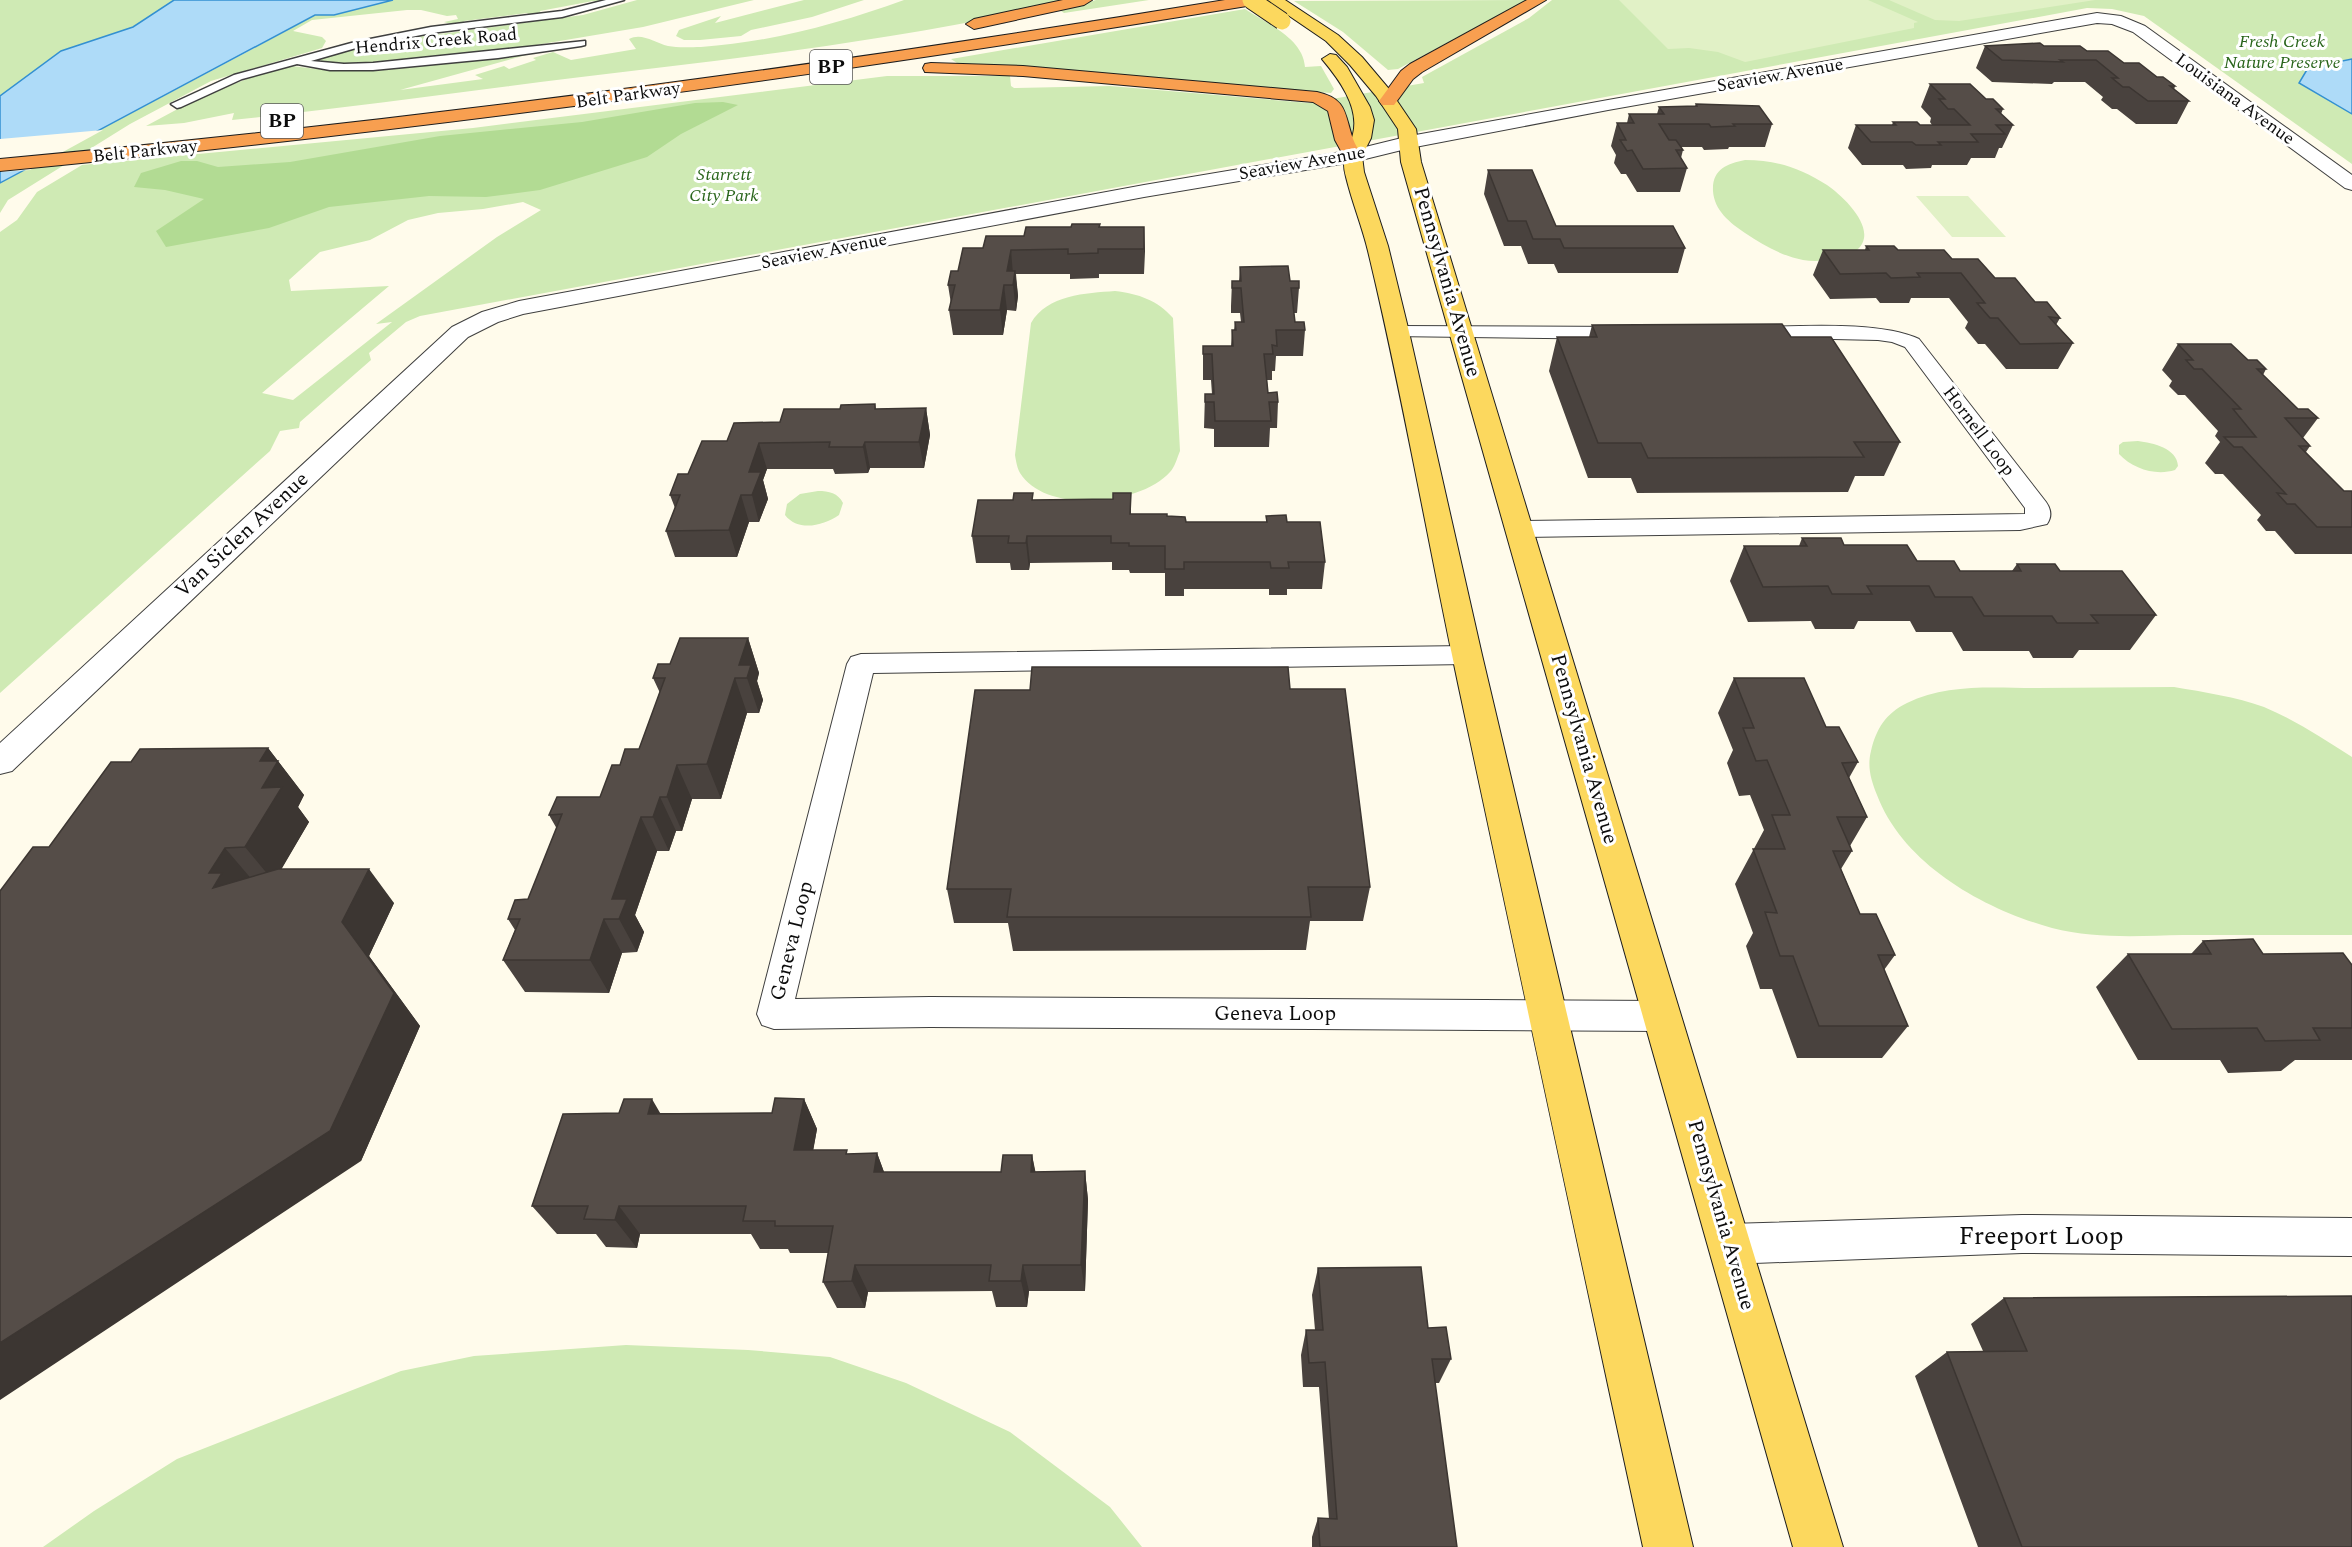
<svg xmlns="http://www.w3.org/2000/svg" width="2352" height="1547" viewBox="0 0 2352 1547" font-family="Spectral,serif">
	<rect width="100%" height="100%" fill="#fffbeb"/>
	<!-- green -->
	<path fill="#cfeab4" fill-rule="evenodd" d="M0 0H174L133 27 61 51 0 96Z
		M393 0H610L598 3 593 1 540 11 541 15 530 16 527 13 464 21 463 24 454 25 444 22 458 19 456 15 447 16 421 10H407L312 20 293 31 322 37 326 41 322 48 211 81 130 124 8 200 0 213V183C104 126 211 73 315 15H334Z
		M637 0H754L643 27 518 48 403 61 339 64 322 62 318 58 387 41 583 15Z
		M804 0H864L812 17 751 30 741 36 700 40H684L676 36 679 30 721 16 715 23Z
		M904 0H1074C909 39 741 58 573 78 459 92 346 108 232 120L234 113 184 123 146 126 200 97 283 65 334 71 537 52 400 90 483 79 475 75 504 66 509 69 536 60 533 58 553 52 571 60 636 49 629 39C642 32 655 43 668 46 678 48 691 47 701 47 771 42 838 24 904 0Z
		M1096 0H1149L1064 13 1061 11Z
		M1527 0 1398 69 1388 70 1343 32 1294 1Z
		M1552 0H2352V164L2144 16 2112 9 2087 8 420 316 406 322 369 353 371 360 300 422 299 428 280 431 270 451 0 693V232L17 220 37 192 82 165 473 128 887 76H1010L1011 86 1014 88 1110 86 1309 103 1424 83 1422 77 1529 18ZM523 202 541 210 497 237 376 324 392 322 293 400 262 393 389 286 291 291 289 280 320 252 370 240 408 220 438 213 483 209Z
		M1245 9C1267 24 1303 38 1305 67L1321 66 1334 89 1331 93 960 65 951 59Z
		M1745 160C1777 160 1800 168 1827 185 1843 196 1881 231 1856 251 1852 255 1845 256 1839 257 1827 261 1815 262 1803 260 1782 256 1763 245 1745 233 1730 223 1714 210 1713 191 1712 169 1727 164 1745 160Z
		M1115 291C1139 294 1157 300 1173 318L1180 451C1177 458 1175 467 1170 472 1141 505 1046 515 1020 473 1017 468 1016 461 1015 455L1031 323C1047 295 1086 293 1115 291Z
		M2138 441C2153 443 2177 448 2178 466L2175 470C2156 476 2133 469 2119 454V445L2123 442Z
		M818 491C829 491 838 493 843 503L839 515C823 526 798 532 785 515L787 504 800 494Z
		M2174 687C2204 692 2236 697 2264 707 2295 720 2324 739 2352 757V935C2296 935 2240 935 2183 935 2139 936 2095 939 2052 928 1983 909 1903 864 1877 795 1871 780 1867 767 1871 751 1876 729 1886 713 1907 703 1947 683 1995 688 2037 688 2083 688 2128 687 2174 687Z
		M626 1345 748 1350 830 1357 906 1383 1010 1432 1110 1507 1142 1547H43L94 1511 177 1459 401 1371 474 1356Z"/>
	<!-- forest -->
	<path fill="#b2db93" d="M723 102 738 105 681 134 647 157 540 190 486 197 429 196 329 207 269 228 166 247 156 231 204 199 165 190 134 187 141 173 181 161H197L218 167 290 162 440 136 582 122 695 103Z"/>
	<!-- pitch -->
	<path fill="#e1f1c6" d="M1619 0H1868L1918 22 1914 23V28L1745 62 1718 52 1689 48 1668 49Z
		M1889 0H2095L1959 21 1935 20Z
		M1916 196H1968L2006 237H1952Z"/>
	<!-- water -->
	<path fill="#aedbf8" stroke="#3390d1" stroke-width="1.5" d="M174 0H393L334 15H315L0 183V96L61 51 133 27Z
		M2352 59V114L2299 83 2308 68Z"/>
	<!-- pier -->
	<path fill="#fffbeb" d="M103 130 30 170 0 172V139Z"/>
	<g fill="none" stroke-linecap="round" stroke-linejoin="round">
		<!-- pedestrian casing -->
		<g stroke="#3f3f3f" stroke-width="3">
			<path id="pedestrian" d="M606 0H624L562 17 431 33 356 48 311 61 344 64 373 63 585 41V45L581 46 498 58 373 70H330L297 64 242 79 181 107 177 108 171 104 234 75 355 42 431 27 562 11Z"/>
		</g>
		<!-- minor casing -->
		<g stroke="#3f3f3f" stroke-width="2">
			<path id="minor" d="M1398 326 1631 327 1638 329 1641 333 1638 337 1631 339 1391 336 1388 332 1391 328Z
				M1748 327C1795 327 1878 320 1919 339L2046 502C2051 509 2052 517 2047 524L2020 530 1519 537 1510 534 1507 529 1510 524 1519 521 2025 514V508L1905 347 1892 342 1878 340 1741 337 1738 333 1741 329Z
				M1467 646 1477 648 1481 655 1477 662 1467 664 873 673 795 999 930 997 1662 1001 1674 1005 1680 1016 1674 1027 1662 1031 930 1027 774 1029 762 1025 757 1014 847 664 851 657 861 654Z
				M2022 1215 2352 1218V1256L2022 1253 1729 1264 1715 1258 1709 1244 1715 1230 1729 1224Z"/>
		</g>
		<!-- tertiary casing -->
		<g stroke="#3f3f3f" stroke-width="2">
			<path id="tertiary" d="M2097 13 2121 16 2145 26 2352 175V190L2345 188 2133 32 2112 24 2097 23 1608 110 1410 148 1353 162 1144 197 523 314 498 322 468 337 12 771 0 774V743L452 327 482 312 519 301 1144 185 1353 150 1410 136 1608 100Z"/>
		</g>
		<!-- primary casing -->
		<g stroke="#1d1d1d" stroke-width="2">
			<path id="primary" d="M1266 0H1285L1338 35 1362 57 1389 89 1416 129 1421 162 1843 1547H1793L1401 162 1398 129 1376 96 1350 65 1326 41Z
				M1330 54 1336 55 1347 67 1370 107 1374 120 1371 138 1362 156 1364 172 1388 246 1409 332 1482 655 1693 1547H1643C1581 1261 1520 975 1459 688 1428 543 1403 396 1368 251 1362 226 1352 202 1346 177 1340 156 1349 152 1353 134 1360 107 1338 78 1322 59Z"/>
		</g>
		<!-- motorway casing -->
		<g stroke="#1d1d1d" stroke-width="2">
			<path id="motorway" d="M1063 0H1092L1084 5 974 29 966 24 974 19Z
				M1225 0H1261L1253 5C837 74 420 131 0 171V159C410 121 818 67 1225 0Z
				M1527 0H1546L1422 72 1413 79 1394 105H1382L1379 101 1382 97 1401 71 1410 64Z
				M931 63 1023 66 1317 92C1348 99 1344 114 1353 139 1355 145 1359 150 1362 156L1360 160H1346L1335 140 1328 111 1313 102 1023 76 925 72 923 68 925 64Z"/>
		</g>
		<!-- pedestrian -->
		<use href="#pedestrian" fill="#fff" fill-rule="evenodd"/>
		<!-- minor -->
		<use href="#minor" fill="#fff" fill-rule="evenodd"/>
		<!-- tertiary -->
		<use href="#tertiary" fill="#fff" fill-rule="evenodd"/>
		<!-- primary -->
		<use href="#primary" fill="#fcd85e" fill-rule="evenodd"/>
		<!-- motorway -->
		<use href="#motorway" fill="#f89f50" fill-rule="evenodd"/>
		<!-- primary-bridge casing -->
		<g stroke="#1d1d1d" stroke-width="19" stroke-linecap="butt">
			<path id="primary-bridge" d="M1251 0 1282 21"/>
		</g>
		<!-- primary-bridge -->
		<use href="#primary-bridge" stroke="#fcd85e" stroke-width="17"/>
	</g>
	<!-- wall -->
	<path fill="#49423e" d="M1985 46H2044L2087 51 2124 63 2175 86 2174 90 2189 101 2177 124H2136L2117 109H2112L2101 100 2103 97 2085 82H2054L2052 84 1992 82 1976 68Z
		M1930 84 1986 99 2003 109 2001 114 2013 125 2002 148H1999L1995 158H1971L1967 165H1932L1931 168 1906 169 1903 165H1862L1848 148 1856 125H1892L1893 122 1920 125H1932L1930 122 1931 118 1921 107Z
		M1696 104 1772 124 1765 147H1729L1728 149 1704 150 1702 147H1681L1683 150 1681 158 1687 168 1680 192H1637L1626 174H1621L1614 163 1616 155 1611 146 1617 123H1627L1629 114H1657L1659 107 1695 106Z
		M1488 170 1556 226 1685 248 1678 273H1558L1554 264H1528L1521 246H1504L1484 194Z
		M1100 227H1144V274H1099V278L1070 279V274H1016L1018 296 1016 311 1007 310 1003 335H953L949 310 951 304 948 285 958 271 983 248 1024 236Z
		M1866 246 1898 250 1952 259 1995 278 2035 302 2060 318 2056 325 2073 343 2058 369H2006L1985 344H1978L1965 328 1968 322 1949 298H1911L1909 303H1880L1876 298 1830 299 1813 275 1823 250H1865Z
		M1240 267 1290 281 1299 288 1297 313H1294L1295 322 1305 330 1303 356H1276L1275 371H1272V380H1267L1268 393 1278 402 1277 428H1270L1269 447H1214V429L1204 428 1205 394H1212L1211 380H1203V346H1231L1232 330H1234L1235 322H1241L1240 313H1231V306L1232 281H1239Z
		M1592 325 1791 337 1900 442 1884 476H1855L1848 492 1637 493 1631 478H1588L1549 371 1557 337H1589Z
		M2178 344 2248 360 2266 369 2263 375 2298 409 2318 418 2303 438 2310 446 2306 452 2344 491H2352V554H2295L2275 531H2266L2257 520 2261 515 2223 474H2215L2205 463 2220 442 2215 436 2218 431 2185 395H2178L2169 386 2172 381 2162 370Z
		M875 404 876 409 926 408 930 435 924 468H870L868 473 835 474 833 469H767L763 480 768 499 759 522H749L737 557H675L666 531 675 508 670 495 688 474 727 441 840 409Z
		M1131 493V514L1167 516 1186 522H1266V516L1325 562 1322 589H1287V595H1269V589H1184V596H1165V573H1130L1129 570H1112V562L1030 563 1029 570H1011L1010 563H976L972 536 1033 500 1113 499Z
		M1802 538 1844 545 1960 571H2012L2017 564 2060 571 2156 615 2130 650H2079L2073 658H2033L2029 651H1963L1952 632H1916L1910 621H1858L1854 629H1815L1811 621 1748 622 1730 581 1744 546H1799Z
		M748 638 759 673 757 681 763 700 759 713H747L721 799H692L682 831H676L669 851H657L635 915 644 932 637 952 622 953 609 993 525 992 503 960 515 930 508 919 528 899 557 829 549 815 600 797 620 765 639 749 660 693 653 678 670 664Z
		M1734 678 1826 727 1858 762 1849 778 1867 817 1850 846 1852 851 1841 869 1860 914 1895 955 1884 970 1908 1026 1882 1058H1797L1772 989H1760L1746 946 1753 933 1735 884 1764 830 1750 795 1739 796 1727 763 1733 750 1718 713Z
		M1290 689 1370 887 1363 921H1310L1306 950 1013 951 1008 923H954L947 889Z
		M268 748 304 795 298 807 309 822 281 869 394 903 369 956 420 1026 361 1161 49 847 131 762Z
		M2203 941 2263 954 2352 965V1060H2295L2281 1071 2228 1073 2220 1060H2138L2096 987 2128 954H2191Z
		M804 1099 817 1129 813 1150 849 1154 877 1153 884 1172H1001L1032 1155 1035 1172 1085 1171 1088 1200 1085 1291H1029L1027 1307H996L992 1291 868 1292 865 1308H837L823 1282 828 1253H790L788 1249H760L751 1234H640L637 1248 606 1247 596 1234H557L532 1206 619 1113H772Z
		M1318 1268 1428 1328 1451 1359 1439 1383H1435L1457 1547H1312V1537L1318 1518 1329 1519 1319 1387H1303L1301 1355 1306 1330H1315L1312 1295Z
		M2004 1298 2352 1547H1978L1915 1376 1947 1352 1983 1351 1971 1324Z"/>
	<!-- shaded-wall -->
	<path fill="#3c3632" d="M1144 227 1145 251 1144 274Z
		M1011 250 1013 274 1007 271Z
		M1015 271 1018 296 1016 311 1013 285Z
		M1004 285 1007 310 1003 335 1000 310Z
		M926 408 930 435 924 468 919 442Z
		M865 442 870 468 868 473 863 447Z
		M759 443 767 469 763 480 768 499 759 522 752 495 749 472Z
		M741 495 749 522 737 557 729 530Z
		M1027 536 1030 563 1029 570 1026 543Z
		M748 638 759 673 757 681 763 700 759 713 747 678 739 665Z
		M735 678 747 713 721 799 707 764Z
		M268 748 304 795 298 807 309 822 274 882 245 847 262 788 260 761Z
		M677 765 692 799 682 831 667 797Z
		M660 797 676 831 669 851 653 817Z
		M641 817 657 851 635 915 644 932 637 952 619 919 612 899Z
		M225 848 254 882 213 888 209 873Z
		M369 869 394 903 369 956 420 1026 361 1161 0 1400V1343L342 922Z
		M604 919 622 953 609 993 590 960Z
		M652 1099 670 1130 648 1114Z
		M804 1099 817 1129 808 1180 794 1150Z
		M877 1153 888 1183 874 1172Z
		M1032 1155 1038 1184 1031 1172Z
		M1085 1171 1088 1200 1085 1291 1081 1265Z
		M619 1206 640 1234 637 1248 615 1220Z
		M855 1265 868 1292 865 1308 852 1281Z
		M1023 1265 1029 1291 1027 1307 1021 1281Z"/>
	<!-- building -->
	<path fill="#554d48" stroke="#3c3632" stroke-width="1.5" d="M2040 43 2044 46H2080L2087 51H2108L2124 63H2139L2157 77H2163L2175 86H2170L2189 101H2148L2129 87H2123L2112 78H2118L2096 60H2060L2063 62 2002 60 1985 46Z
		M1930 84H1970L1986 99H1993L2003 109H1996L2013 125H1996L2005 134H1971L1978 142H1938L1941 145H1916L1912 142H1871L1856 125H1896L1893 122H1917L1920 125H1970L1954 109H1948L1939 99H1945Z
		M1696 104 1759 106 1772 124H1733L1735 126 1711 127 1709 124H1659L1669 140H1676L1683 150H1676L1687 168 1643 169 1632 150 1627 151 1620 140H1626L1617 123H1634L1629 114H1664L1659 107 1697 106Z
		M1488 170H1532L1556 226H1673L1685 248H1564L1560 239H1533L1526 221H1508Z
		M1072 224H1100L1099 227H1144V249H1098V253L1068 254V249L1011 250 1007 271H1015L1013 285H1004L1000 310H949L955 285H948L951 271H958L963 248H983L986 236H1024L1026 227H1071Z
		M1866 246H1894L1898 250H1944L1952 259H1978L1995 278H2015L2035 302H2047L2060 318 2049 317 2073 343 2020 344 1998 318H1990L1977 303H1985L1961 273H1917L1920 277 1891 278 1886 273 1840 274 1823 250H1869Z
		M1288 266 1290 281H1299V288H1291L1295 322H1304L1305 330H1276L1277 346 1272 345 1273 354H1264L1268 393 1277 392 1278 402H1269L1271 421H1215L1214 402H1205V394H1214L1212 354H1203V346H1233L1232 330H1236L1235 322H1244L1241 288H1232V281H1241L1240 267Z
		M1782 324 1791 337H1831L1900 442H1854L1864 457 1648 458 1641 443H1598L1557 337H1597L1592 325Z
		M2178 344H2231L2248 360H2257L2266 369H2257L2298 409H2308L2318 418H2285L2310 446H2299L2344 491H2352V527H2317L2295 504H2287L2277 493 2286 494 2242 447H2234L2224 437H2256L2233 409H2241L2202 369H2194L2186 360H2193Z
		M875 404V409L926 408 919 442H865L863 447H829L830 442 759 443 749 472H761L752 495H741L729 530 666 531 680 495H670L678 474H688L702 441H727L734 423 780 422 784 409H840L841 405Z
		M1014 493H1033L1032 500 1113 499V493H1131L1130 514H1167V516L1185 517 1186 522H1267L1266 516 1286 515 1287 522H1320L1325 562H1288L1289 568H1271L1270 562H1184V569H1165V546H1129V543H1111V536H1027L1026 543H1008L1009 536H972L978 500H1013Z
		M1802 538H1841L1844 545H1907L1917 561H1954L1960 571H2021L2017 564H2055L2060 571H2122L2156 615H2091L2098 623H2057L2052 616H1984L1972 597H1935L1929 586H1867L1872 594H1832L1828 586 1763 587 1744 546H1807Z
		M680 638H748L739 665H751L747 678H735L707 764 677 765 667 797H660L653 817H641L612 899H627L619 919H604L590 960H503L520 919H508L515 900 528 899 562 814 549 815 557 797H600L612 765H620L625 749H639L665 678H653L658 664H670Z
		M1032 667H1288L1290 689H1345L1370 887H1308L1311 917H1007L1011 889H947L975 690H1030Z
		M1734 678H1804L1826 727H1839L1858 762 1842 763 1867 817H1837L1852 851H1833L1860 914H1876L1895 955H1878L1908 1026H1819L1793 956H1780L1765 912 1777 913 1753 849H1785L1772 815H1790L1767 760 1756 761 1743 728H1754Z
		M268 748 260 761H278L262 788 282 787 245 847 225 848 209 873H222L213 888 278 869H369L342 922 394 993 330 1131 0 1343V891L33 847H49L111 762H131L140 749Z
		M2253 939 2263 954 2343 953 2352 965V1028H2313L2320 1040 2265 1041 2257 1028 2172 1029 2128 954H2211L2203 941Z
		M775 1098 804 1099 794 1150H847L846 1154 877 1153 874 1172H1001L1003 1155H1032L1031 1172 1085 1171 1081 1265H1023L1021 1281H989L991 1265H855L852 1281 823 1282 833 1226H775V1221H743L746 1206H619L615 1220 584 1219 588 1206H532L563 1114 619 1113 624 1099H652L648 1114 772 1113Z
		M1421 1267 1428 1328 1446 1327 1451 1359H1432L1457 1547H1320L1318 1518 1337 1519 1325 1362 1309 1363 1306 1330H1323L1318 1268Z
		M2352 1296V1547H2022L1947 1352 2027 1351 2004 1298Z"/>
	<g text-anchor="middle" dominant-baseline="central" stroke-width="6" stroke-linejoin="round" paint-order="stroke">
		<!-- far-street labels -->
		<g font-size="18" fill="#0c0c0c" stroke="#fff">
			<text transform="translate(436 41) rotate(-5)">Hendrix Creek Road</text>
			<text transform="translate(1780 75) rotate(-10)">Seaview Avenue</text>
			<text transform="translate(628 95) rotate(-8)">Belt Parkway</text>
			<text transform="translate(2235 99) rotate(36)">Louisiana Avenue</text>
			<text transform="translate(145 151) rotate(-6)">Belt Parkway</text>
			<text transform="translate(1302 163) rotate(-10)">Seaview Avenue</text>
			<text transform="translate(824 251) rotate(-11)">Seaview Avenue</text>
			<text transform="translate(1979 431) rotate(53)">Hornell Loop</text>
		</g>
		<!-- far-park labels -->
		<g font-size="18" font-style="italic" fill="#29651b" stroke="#fff">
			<text x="2282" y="41">Fresh Creek<tspan x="2282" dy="21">Nature Preserve</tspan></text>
			<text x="724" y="174">Starrett<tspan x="724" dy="21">City Park</tspan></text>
		</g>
		<!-- shield labels -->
		<g fill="#fff" stroke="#555" stroke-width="1.5">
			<rect x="810" y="50" width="42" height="34" rx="4.5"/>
			<rect x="261" y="104" width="42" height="34" rx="4.5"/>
		</g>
		<g font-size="20" font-weight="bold" fill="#0c0c0c">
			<text x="831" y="67">BP</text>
			<text x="282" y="121">BP</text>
		</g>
		<!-- street labels -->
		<g font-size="21" fill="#0c0c0c" stroke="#fff">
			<text transform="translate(1447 282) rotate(74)">Pennsylvania Avenue</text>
			<text transform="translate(242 535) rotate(-43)">Van Siclen Avenue</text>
			<text transform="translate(1584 749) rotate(74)">Pennsylvania Avenue</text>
			<text transform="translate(792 941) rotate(-76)">Geneva Loop</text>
			<text x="1275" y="1014">Geneva Loop</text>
			<text transform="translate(1721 1215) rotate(74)">Pennsylvania Avenue</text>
		</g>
		<!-- near-street labels -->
		<g font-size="26" fill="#0c0c0c" stroke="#fff">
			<text x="2041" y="1236">Freeport Loop</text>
		</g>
	</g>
</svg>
